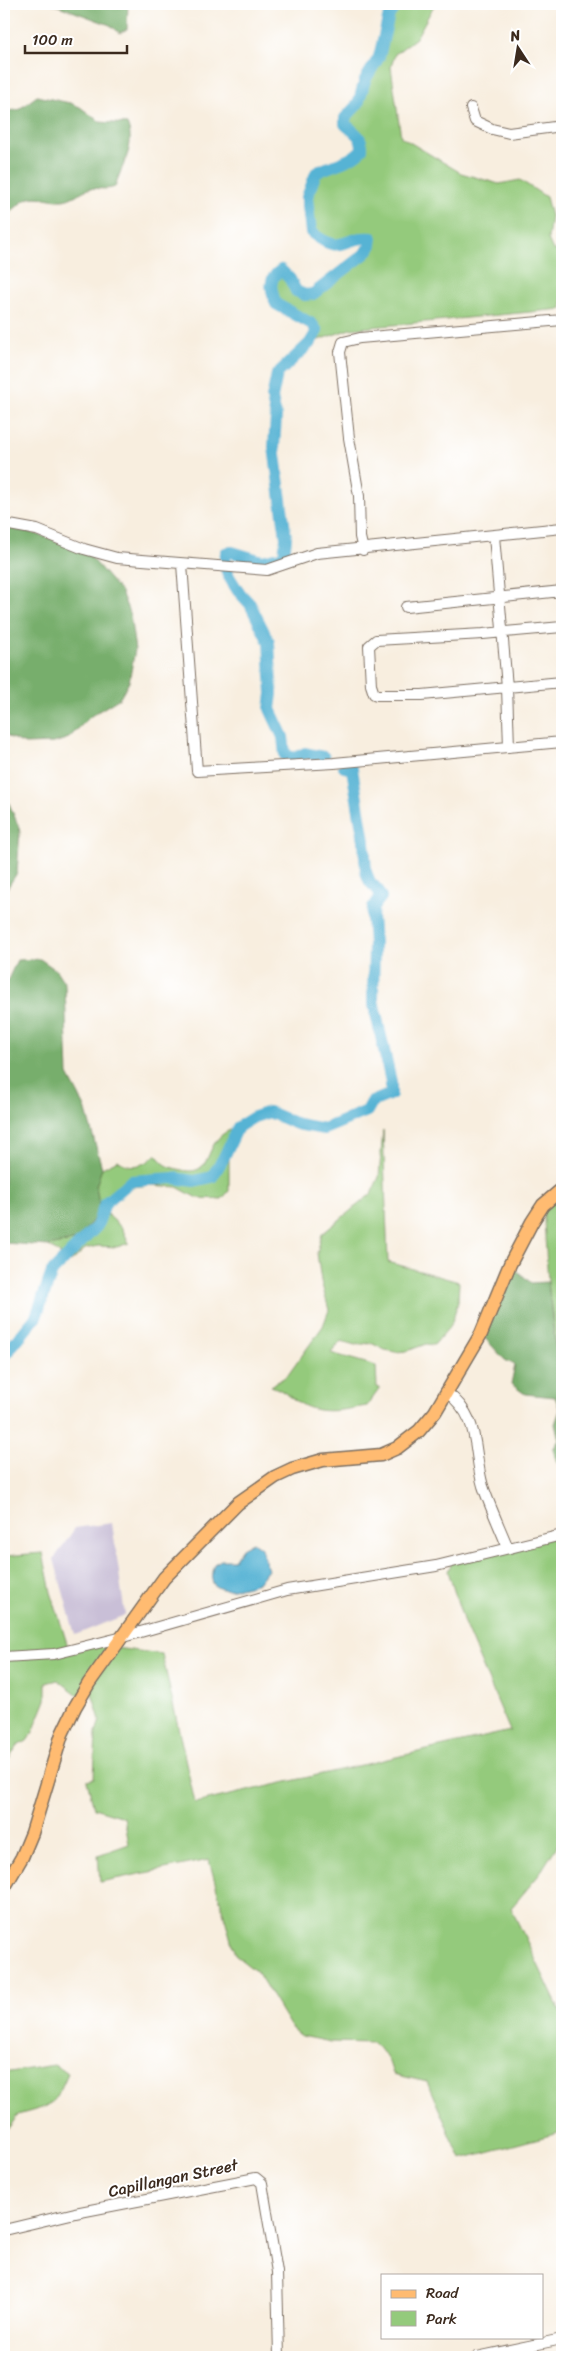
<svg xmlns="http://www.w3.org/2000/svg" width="566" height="2361" viewBox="0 0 566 2361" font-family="Sriracha,sans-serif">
	<rect width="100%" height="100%" fill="#fff"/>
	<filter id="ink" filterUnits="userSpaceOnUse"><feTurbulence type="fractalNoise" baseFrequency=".02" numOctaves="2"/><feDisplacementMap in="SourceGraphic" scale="10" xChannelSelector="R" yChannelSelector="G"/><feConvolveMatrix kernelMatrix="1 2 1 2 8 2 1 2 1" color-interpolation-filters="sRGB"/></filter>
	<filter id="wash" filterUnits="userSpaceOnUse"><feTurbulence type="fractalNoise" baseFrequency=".0096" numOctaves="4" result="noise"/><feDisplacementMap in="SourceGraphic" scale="20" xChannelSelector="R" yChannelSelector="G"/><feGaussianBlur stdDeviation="1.12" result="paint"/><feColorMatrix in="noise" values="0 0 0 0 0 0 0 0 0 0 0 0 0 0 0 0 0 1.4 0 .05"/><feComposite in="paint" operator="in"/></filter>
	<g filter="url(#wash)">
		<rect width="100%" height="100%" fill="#f8eedf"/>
		<!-- industrial -->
		<path fill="#c9bfd7" d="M112 1523 125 1615 75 1635 54 1559 75 1528Z"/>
		<!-- green -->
		<path fill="#94ca7c" stroke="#687a4d" d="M397 4H435L416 38 395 54 391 67 401 137 461 173 499 184 520 180 546 197 551 216 548 239 553 250H562V309L350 329 310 343 317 331 312 324 276 304C271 290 267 279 281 270L290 279 296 291 305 295 313 294 366 253 371 245 372 238C343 235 343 258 311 232L307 197 316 173C330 165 352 163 362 149 363 136 353 132 345 124V118L358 104 365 80 379 55 389 15Z
			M230 1130 237 1140 229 1155V1191L222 1199 197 1198 177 1187 151 1185 131 1187 111 1197 107 1214 122 1228 129 1243 117 1247 98 1246 85 1249 71 1262 49 1246 77 1240 100 1211 96 1186 102 1168 118 1160C130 1170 146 1166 156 1154 162 1163 167 1167 178 1169 216 1180 201 1142 230 1130Z
			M383 1130 388 1262 459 1282 458 1302 451 1325 434 1345 426 1344 407 1351 395 1352 385 1350 371 1343 355 1345 341 1341 331 1353 376 1366 377 1387 380 1388 367 1406C347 1409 325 1415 305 1406 293 1400 284 1390 271 1386L288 1375 323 1326 329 1310 321 1281 317 1253 322 1234 371 1194 379 1177Z
			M562 1190V1380H560L548 1282 543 1205Z
			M562 1535V1838L538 1876 511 1908 562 2015V2132L461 2159 427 2082 393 2074 389 2062 382 2051 373 2043 331 2042 302 2036 292 2029 258 1973 235 1955 209 1860 100 1882 98 1855 129 1844 124 1817 94 1808 87 1780 94 1778 96 1732 100 1720 89 1683 81 1697 58 1680 46 1683V1700L33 1732 27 1741 17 1746 4 1767V1556L43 1553 51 1592 69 1650 123 1637 115 1648 162 1654 195 1803 510 1731 464 1623 448 1571 452 1562Z
			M54 2065 68 2073C52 2109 55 2104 18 2115L4 2134V2073Z"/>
		<!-- forest -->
		<path fill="#77ae6c" stroke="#596c45" d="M53 4H128L127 29 120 33 110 25Z
			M37 96 70 103 80 107 100 122 127 124C137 146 121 166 115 187 105 191 97 187 88 189 80 192 72 199 63 200 51 201 41 195 29 198 21 201 13 212 4 216V111L18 110Z
			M4 524 84 549 121 592 130 615 135 650 129 682 120 698 91 716 69 738 54 743 25 744 9 737 4 732Z
			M4 791 20 830 17 873 4 893Z
			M40 959 56 970 65 984 68 1075 85 1107 102 1168 96 1186 100 1211 77 1240 49 1246 4 1243V988L17 960Z
			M510 1264 531 1283 548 1282 559 1380H562V1468L557 1463 553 1449 559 1440 555 1424 560 1410 555 1397 525 1394 511 1384 515 1365 505 1360 481 1334Z"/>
		<!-- water -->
		<path fill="#56b3d4" stroke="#486e79" d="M253 1542 261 1548 268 1570 258 1583C238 1589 202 1600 214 1564L221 1560H234L242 1548Z"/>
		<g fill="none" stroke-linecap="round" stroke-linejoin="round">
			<!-- river -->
			<path stroke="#56b3d4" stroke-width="12" d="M225 560 226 553 232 552 262 561 284 556 286 538 274 447 276 417 272 398 277 374 310 343 317 331 312 324 276 304C271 290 267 279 281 270L290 279 296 291 305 295 313 294 366 253 371 245 372 238C343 235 343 258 311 232L307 197 316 173C330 165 352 162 362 149 363 136 353 132 345 124V118L358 104 365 80 379 57 389 15 397 4
				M226 568 228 575 238 591 250 604 269 642 272 694 270 709 283 737 285 755 295 758 305 753 324 757
				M4 1356 36 1317 52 1272 97 1226 105 1203 131 1181 174 1178 194 1181 212 1177 223 1159 238 1127 254 1117 269 1112 297 1124 324 1129 367 1111 372 1102 391 1094V1082L373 1000 374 943 372 917 373 907 381 897 378 890 370 882 366 872 364 841 352 769 344 767"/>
		</g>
	</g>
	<g filter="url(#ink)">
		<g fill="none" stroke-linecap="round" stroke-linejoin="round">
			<!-- minor casing -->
			<g stroke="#7d6f62" stroke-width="12">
				<path id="minor" d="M471 108 475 121 492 129 509 133 562 126
					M4 524 37 530 84 549 117 558 267 570 317 553 562 528
					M494 536 507 687 509 747
					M363 550 360 537 359 496 349 438 340 352 343 342 360 338 562 320
					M182 564 197 771 334 763 562 742
					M406 607 562 591
					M562 627 483 634 376 640 369 646 371 685 374 694 377 695H422L562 682
					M446 1392C482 1418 472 1449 483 1486 490 1507 500 1528 508 1548
					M4 1657 54 1654 123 1637 287 1590 436 1566 562 1535
					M4 2230 75 2213 256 2178 262 2183 277 2272 279 2357
					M477 2357 562 2339"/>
			</g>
			<!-- major casing -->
			<g stroke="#7d6f62" stroke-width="15">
				<path id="major" d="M4 1888 22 1857 32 1833 62 1734 75 1707 89 1683 164 1578 238 1503 275 1477 292 1469 323 1460 381 1455 397 1448 419 1431 435 1412 481 1334 510 1264 532 1222 543 1205 562 1189"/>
			</g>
			<!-- minor -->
			<use href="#minor" stroke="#fff" stroke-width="10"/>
			<!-- major -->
			<use href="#major" stroke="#ffbb71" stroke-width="12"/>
		</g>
	</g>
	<g text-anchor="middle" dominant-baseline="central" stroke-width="4" stroke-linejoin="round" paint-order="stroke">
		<!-- street labels -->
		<g font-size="16" fill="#3b2a1e" stroke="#fff">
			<text transform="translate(173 2178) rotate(-12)">Capillangan Street</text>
		</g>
	</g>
	<!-- margin -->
	<rect width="566" height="2361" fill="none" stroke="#fff" stroke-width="20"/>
	<!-- legend -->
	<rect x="381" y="2274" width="162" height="65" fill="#ffffff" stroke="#b1aaa5"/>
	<rect x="391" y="2290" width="25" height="8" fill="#ffbb71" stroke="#b1aaa5"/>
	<text x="426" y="2298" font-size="15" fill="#3b2a1e">Road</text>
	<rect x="391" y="2311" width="25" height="15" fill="#94ca7c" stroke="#b1aaa5"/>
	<text x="426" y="2324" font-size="15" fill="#3b2a1e">Park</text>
	<!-- north arrow -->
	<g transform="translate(518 48) rotate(348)" stroke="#ffffff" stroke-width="4" paint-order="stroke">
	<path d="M0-4L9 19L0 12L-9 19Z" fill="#3b2a1e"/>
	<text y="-8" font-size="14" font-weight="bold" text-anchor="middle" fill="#3b2a1e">N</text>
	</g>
	<!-- scale -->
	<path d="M25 45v8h102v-8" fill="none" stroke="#3b2a1e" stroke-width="2.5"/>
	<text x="32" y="45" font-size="15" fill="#3b2a1e" stroke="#ffffff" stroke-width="4" paint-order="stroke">100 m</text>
</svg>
